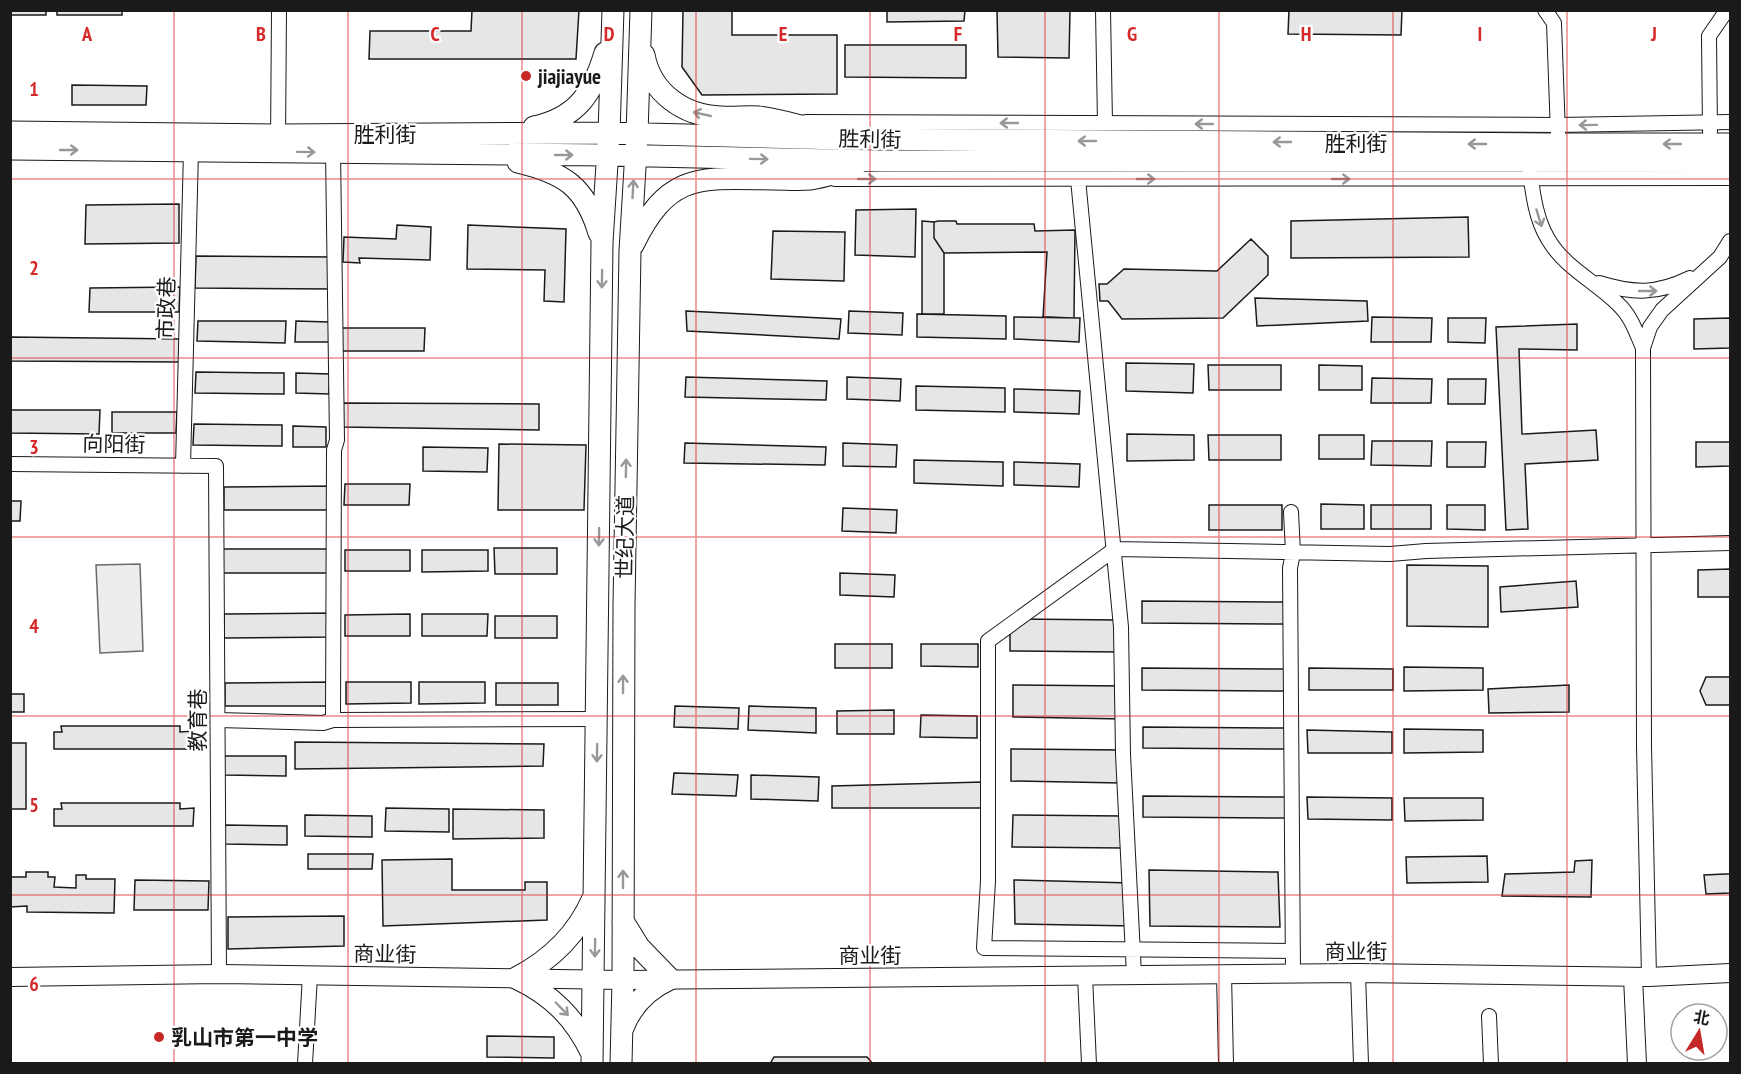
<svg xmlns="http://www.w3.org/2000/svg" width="1741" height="1074" viewBox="0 0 1741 1074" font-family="'PT Sans Narrow','Noto Sans SC',sans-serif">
	<rect width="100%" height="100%" fill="#fff"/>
	<!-- built -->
	<path fill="#ededed" stroke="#6a6a6a" stroke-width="1.5" d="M140 564 143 651 100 653 96 565Z"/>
	<!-- building -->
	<path fill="#e6e6e6" stroke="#1a1a1a" stroke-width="1.5" d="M10 10H46V15H10Z
		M57 10H122V15H57Z
		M472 10H579L576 59H369L370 31H471Z
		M683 10H732V35H837V94L702 95 682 67Z
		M887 10H965L964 21 887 22Z
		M997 10H1070L1069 58 998 57Z
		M1289 10H1402L1401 35 1288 34Z
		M845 45H966V78L845 77Z
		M72 85 147 86 146 105H72Z
		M179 204V243L85 244 86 205Z
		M916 209 915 257 855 255 856 210Z
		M1468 217 1469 257 1291 258V221Z
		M922 221 934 222V238L944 253V314H922Z
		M938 221H956L957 224H1034L1035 231 1075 230 1074 318 1043 317 1047 252 944 253 934 238V222Z
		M397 225 431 227 430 260 359 258 360 263 343 262 344 237 396 239Z
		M468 225 566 229 564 302 544 301 545 270 467 269Z
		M773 231 845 232 844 281 771 279Z
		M1251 239 1268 256V275L1223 318 1122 319 1108 301H1100L1099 284H1107L1124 269 1217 271Z
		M196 256 337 257 336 289 195 288Z
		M180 287 179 312H89L90 288Z
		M1255 298 1367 301 1368 321 1257 326Z
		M686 311 841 319 839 339 687 331Z
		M849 311 903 313 902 335 848 333Z
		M917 314 1006 316V339L917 337Z
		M1014 317 1080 318 1079 342 1014 339Z
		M1372 317 1432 318 1431 342H1371Z
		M1448 318H1486L1485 343 1448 342Z
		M1730 318V348L1694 349V319Z
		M198 321H286L285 343 197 341Z
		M296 321 329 322V342H295Z
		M1577 324V350L1519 349 1522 434 1596 430 1598 460 1525 464 1528 529 1506 530 1496 327Z
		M342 328H425L424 351H342Z
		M10 337 181 339 180 362 10 361Z
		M1126 363 1194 364 1193 393 1126 391Z
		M1208 365H1281V390H1209Z
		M1319 365 1362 366V390H1319Z
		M196 372 284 373V394L195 393Z
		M296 373 330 374 329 394 296 393Z
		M686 377 827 381 826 400 685 397Z
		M847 377 901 379 900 401 847 399Z
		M1372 378 1432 379 1431 403H1371Z
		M1448 379H1486L1485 404H1448Z
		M916 386 1005 388V412L916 410Z
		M1014 389 1080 391 1079 414 1014 412Z
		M341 403 539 404V430L341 427Z
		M10 410H100L99 434 10 433Z
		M112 412H177L176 433H112Z
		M194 424 282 425V446L193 445Z
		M293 426 326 427V447H293Z
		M1127 434 1194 435V460L1127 461Z
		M1208 435H1281V460H1209Z
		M1319 435H1364V459H1319Z
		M1372 441H1432L1431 466 1371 465Z
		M1447 442H1486L1485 467H1447Z
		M1696 442H1730V466L1696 467Z
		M685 443 826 447 825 465 684 463Z
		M843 443 897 445 896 467 843 466Z
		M499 444 586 445 584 510H498Z
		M423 447 488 448 487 472 423 471Z
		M914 460 1003 462V486L914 483Z
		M1014 462 1080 464 1079 487 1014 485Z
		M345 484H410L409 505H344Z
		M336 486V510H224V487Z
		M10 501H21L20 521H10Z
		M1321 504 1364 505V529H1321Z
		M1209 505H1282V530H1209Z
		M1371 505H1431V529H1371Z
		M1447 505H1485V530L1447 529Z
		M843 508 897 510 896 533 842 531Z
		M494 548H557V574H495Z
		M223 549H334V573H223Z
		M345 550H410V571H345Z
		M422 550H488V571L422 572Z
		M1407 565 1488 566V627L1407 626Z
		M1730 569V597H1698V570Z
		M840 573 895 575 894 597 840 595Z
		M1576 581 1578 607 1501 612 1500 587Z
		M1142 601 1287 602V624L1142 623Z
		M336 613 335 637 224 638V614Z
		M410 614V636H345V615Z
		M422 614H488L487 636H422Z
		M495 616H557V638H495Z
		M1010 619 1119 620 1120 652 1010 651Z
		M835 644H892V668H835Z
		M921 644H978V667L921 666Z
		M1404 667 1483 668V690L1404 691Z
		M1142 668 1287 669V691L1142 690Z
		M1309 668 1393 669V690H1309Z
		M1706 677H1730V705H1706L1700 691Z
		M336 682V706H225V683Z
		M346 682H411V703L346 704Z
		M419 682H485V703L419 704Z
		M496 683H558V705H496Z
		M1013 685 1123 686V719L1013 717Z
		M1569 685V712L1489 713 1488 689Z
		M10 694H24V712H10Z
		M675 706 739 708 738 729 674 727Z
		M749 706 816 708V733L748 730Z
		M894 710V734H837V711Z
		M921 715 977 716V738L920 737Z
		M61 726H180V732L194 731 193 749H54V732H62Z
		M1143 727 1287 728V749L1143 748Z
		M1404 729 1483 730V752L1404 753Z
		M1307 730 1392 732V753H1308Z
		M295 742 544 744 543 766 295 769Z
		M10 743H26V809H10Z
		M1011 749 1121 750V783L1011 781Z
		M224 756H286V776L224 775Z
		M674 773 738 775 736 796 672 794Z
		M751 775 819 777 818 801 751 799Z
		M983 782 982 808H832V786Z
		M1143 796 1288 797V818L1143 817Z
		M1307 797 1392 798V820L1308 819Z
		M1404 798H1483V820L1405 821Z
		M61 803H180V809L194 808 193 826H54V809H62Z
		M386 808 449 809V832L385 831Z
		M453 809 544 810V838L453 839Z
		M305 815 372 816V837L305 836Z
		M1013 815 1122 816V848L1012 847Z
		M225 825 287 826V845L225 844Z
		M308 854H373L372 869H308Z
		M1487 856 1488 882 1407 883 1406 857Z
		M452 859V890H525V882H547V920L383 926 382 860Z
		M1592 860 1591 897 1502 896 1505 874 1574 872 1575 861Z
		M1149 870 1278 872 1280 927 1150 926Z
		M26 872H48V877H55L54 887 76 888V875H86V879H115L114 913 27 912V906L10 907V877H26Z
		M1725 874H1730V893L1706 894 1704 875Z
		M135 880 209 881 208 910H134Z
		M1014 880 1132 883 1134 926 1015 924Z
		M344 916V946L228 949V917Z
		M487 1036 554 1037V1058L487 1057Z
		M774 1057H867L873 1064H770Z"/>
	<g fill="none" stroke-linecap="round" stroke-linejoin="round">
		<!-- street casing -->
		<g stroke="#1a1a1a" stroke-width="16">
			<path id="street" d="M1103 10 1105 123
				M1545 10 1554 23 1558 134
				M806 122 1558 125 1730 122
				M1710 132 1709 36 1727 10
				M278 143 279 10
				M1530 172C1533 195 1536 219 1548 239 1564 267 1596 282 1618 304 1631 316 1636 332 1643 348
				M835 179 1730 178
				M1078 179 1121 627 1123 754 1134 975
				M1599 283C1634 294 1657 294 1690 278
				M10 464 216 466 219 974
				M183 466 191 151
				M1291 512 1293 553 1290 568 1293 974
				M218 720 323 723 333 720 597 719
				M333 720 334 450 337 440 333 152
				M1293 951 984 948 988 881V641L1115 549 1390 554 1426 551 1730 543
				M1358 973 1361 1064
				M1224 974 1226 1064
				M1085 976 1089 1064
				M1649 977 1644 746 1643 348 1650 327 1662 310 1720 257 1730 241
				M1489 1016 1491 1064
				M305 1064 310 975"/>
		</g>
		<!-- secondary casing -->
		<g stroke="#1a1a1a" stroke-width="20">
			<path id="secondary" d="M10 977 219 974 623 980 1358 973 1649 977 1730 973
				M1633 977 1637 1064"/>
		</g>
		<!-- primary casing -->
		<g stroke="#1a1a1a" stroke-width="23">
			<path id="primary" d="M644 55C651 93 684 116 721 117 734 118 746 116 759 117 779 120 798 125 818 131
				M534 127C577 118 593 93 605 53
				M10 132 278 135 609 133 841 139 1558 144H1730
				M10 149 607 155 882 161H1730
				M518 162C564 173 585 186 599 233
				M633 245C669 171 700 178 773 179 785 179 798 180 810 179 825 177 840 171 854 168
				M516 978C551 960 577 935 593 898
				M516 978C552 995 575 1018 592 1054
				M623 1028C632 1004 648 989 670 979L639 947 623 921
				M592 1064 602 242 609 133 613 10
				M621 1064 623 980 624 605 630 251 637 134 641 10"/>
		</g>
		<!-- street -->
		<use href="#street" stroke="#fff" stroke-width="14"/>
		<!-- secondary -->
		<use href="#secondary" stroke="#fff" stroke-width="18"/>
		<!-- primary -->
		<use href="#primary" stroke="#fff" stroke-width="21"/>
	</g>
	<!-- one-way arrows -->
	<defs><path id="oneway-shaft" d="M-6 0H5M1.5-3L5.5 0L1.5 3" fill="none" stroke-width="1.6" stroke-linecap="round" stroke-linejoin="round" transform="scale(1.5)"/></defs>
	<g stroke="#989898">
		<use href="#oneway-shaft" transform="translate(702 114) rotate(-167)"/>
		<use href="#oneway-shaft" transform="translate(1009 123) rotate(-180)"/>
		<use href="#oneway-shaft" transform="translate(1204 124) rotate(-180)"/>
		<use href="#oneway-shaft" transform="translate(1588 125) rotate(179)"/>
		<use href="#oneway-shaft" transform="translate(1087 141) rotate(-180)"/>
		<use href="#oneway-shaft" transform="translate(1282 142) rotate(-180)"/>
		<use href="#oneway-shaft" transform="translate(1477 144) rotate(-180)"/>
		<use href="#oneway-shaft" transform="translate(1672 144) rotate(180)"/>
		<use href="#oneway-shaft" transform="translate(69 150)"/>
		<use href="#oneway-shaft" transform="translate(306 152) rotate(1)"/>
		<use href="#oneway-shaft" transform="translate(564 155)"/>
		<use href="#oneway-shaft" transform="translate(759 159) rotate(1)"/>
		<use href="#oneway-shaft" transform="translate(867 179)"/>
		<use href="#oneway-shaft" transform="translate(1146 179)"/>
		<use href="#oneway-shaft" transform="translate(1341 179)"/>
		<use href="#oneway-shaft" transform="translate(633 189) rotate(-87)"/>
		<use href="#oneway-shaft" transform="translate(1539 218) rotate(73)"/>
		<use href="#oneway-shaft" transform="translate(602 279) rotate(91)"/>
		<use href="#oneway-shaft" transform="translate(1648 291)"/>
		<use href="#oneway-shaft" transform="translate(626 468) rotate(-89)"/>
		<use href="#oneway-shaft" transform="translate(599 537) rotate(91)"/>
		<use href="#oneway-shaft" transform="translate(623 684) rotate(-90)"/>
		<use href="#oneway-shaft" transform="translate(597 753) rotate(91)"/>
		<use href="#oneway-shaft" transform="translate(623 879) rotate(-90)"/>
		<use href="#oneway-shaft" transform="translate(595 948) rotate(91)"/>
		<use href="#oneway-shaft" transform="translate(562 1009) rotate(46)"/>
	</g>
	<!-- grid -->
	<path fill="none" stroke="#d62828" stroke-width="1.5" stroke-opacity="0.55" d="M174 10V1064M348 10V1064M522 10V1064M696 10V1064M870 10V1064M1045 10V1064M1219 10V1064M1393 10V1064M1567 10V1064M10 179H1730M10 358H1730M10 537H1730M10 716H1730M10 895H1730"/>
	<!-- markers -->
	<g fill="#c62828" stroke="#fff" stroke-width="2">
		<circle cx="526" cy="76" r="6"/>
		<circle cx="159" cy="1037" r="6"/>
	</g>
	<g text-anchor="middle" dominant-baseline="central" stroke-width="4.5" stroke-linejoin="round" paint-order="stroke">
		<!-- poi labels -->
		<g font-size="21" font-weight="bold" fill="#1a1a1a" stroke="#fff" text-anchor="start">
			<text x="538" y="76">jiajiayue</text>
			<text x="171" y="1037">乳山市第一中学</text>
		</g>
		<!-- street labels -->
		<g font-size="21" fill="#1a1a1a" stroke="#fff">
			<text x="385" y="134">胜利街</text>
			<text transform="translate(870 139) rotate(1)">胜利街</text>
			<text x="1356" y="143">胜利街</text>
			<text transform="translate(166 308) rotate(-88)">市政巷</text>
			<text transform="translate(114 444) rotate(1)">向阳街</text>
			<text transform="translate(625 537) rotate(-89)">世纪大道</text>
			<text transform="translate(197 720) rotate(-90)">教育巷</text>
			<text x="1356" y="951">商业街</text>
			<text transform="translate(385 954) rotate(1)">商业街</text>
			<text x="870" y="955">商业街</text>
		</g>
	</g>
	<g font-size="20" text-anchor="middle" font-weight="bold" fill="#d62828" stroke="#fff" stroke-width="4.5" stroke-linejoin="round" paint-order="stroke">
		<text x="87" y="41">A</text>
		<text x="261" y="41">B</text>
		<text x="435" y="41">C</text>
		<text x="609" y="41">D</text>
		<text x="783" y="41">E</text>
		<text x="958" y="41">F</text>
		<text x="1132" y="41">G</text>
		<text x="1306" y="41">H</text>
		<text x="1480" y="41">I</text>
		<text x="1654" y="41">J</text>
		<text x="34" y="96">1</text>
		<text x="34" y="275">2</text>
		<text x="34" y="454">3</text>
		<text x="34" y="633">4</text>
		<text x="34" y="812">5</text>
		<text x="34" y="991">6</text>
	</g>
	<!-- border -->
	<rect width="1741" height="1074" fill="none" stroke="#1a1a1a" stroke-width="24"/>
	<!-- north arrow -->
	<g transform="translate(1699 1032) rotate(11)"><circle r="28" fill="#ffffff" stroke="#a3a3a3" stroke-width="1.5"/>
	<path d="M0-4.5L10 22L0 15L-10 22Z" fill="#c62828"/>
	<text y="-9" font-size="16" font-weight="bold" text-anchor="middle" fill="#1a1a1a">北</text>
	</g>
</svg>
